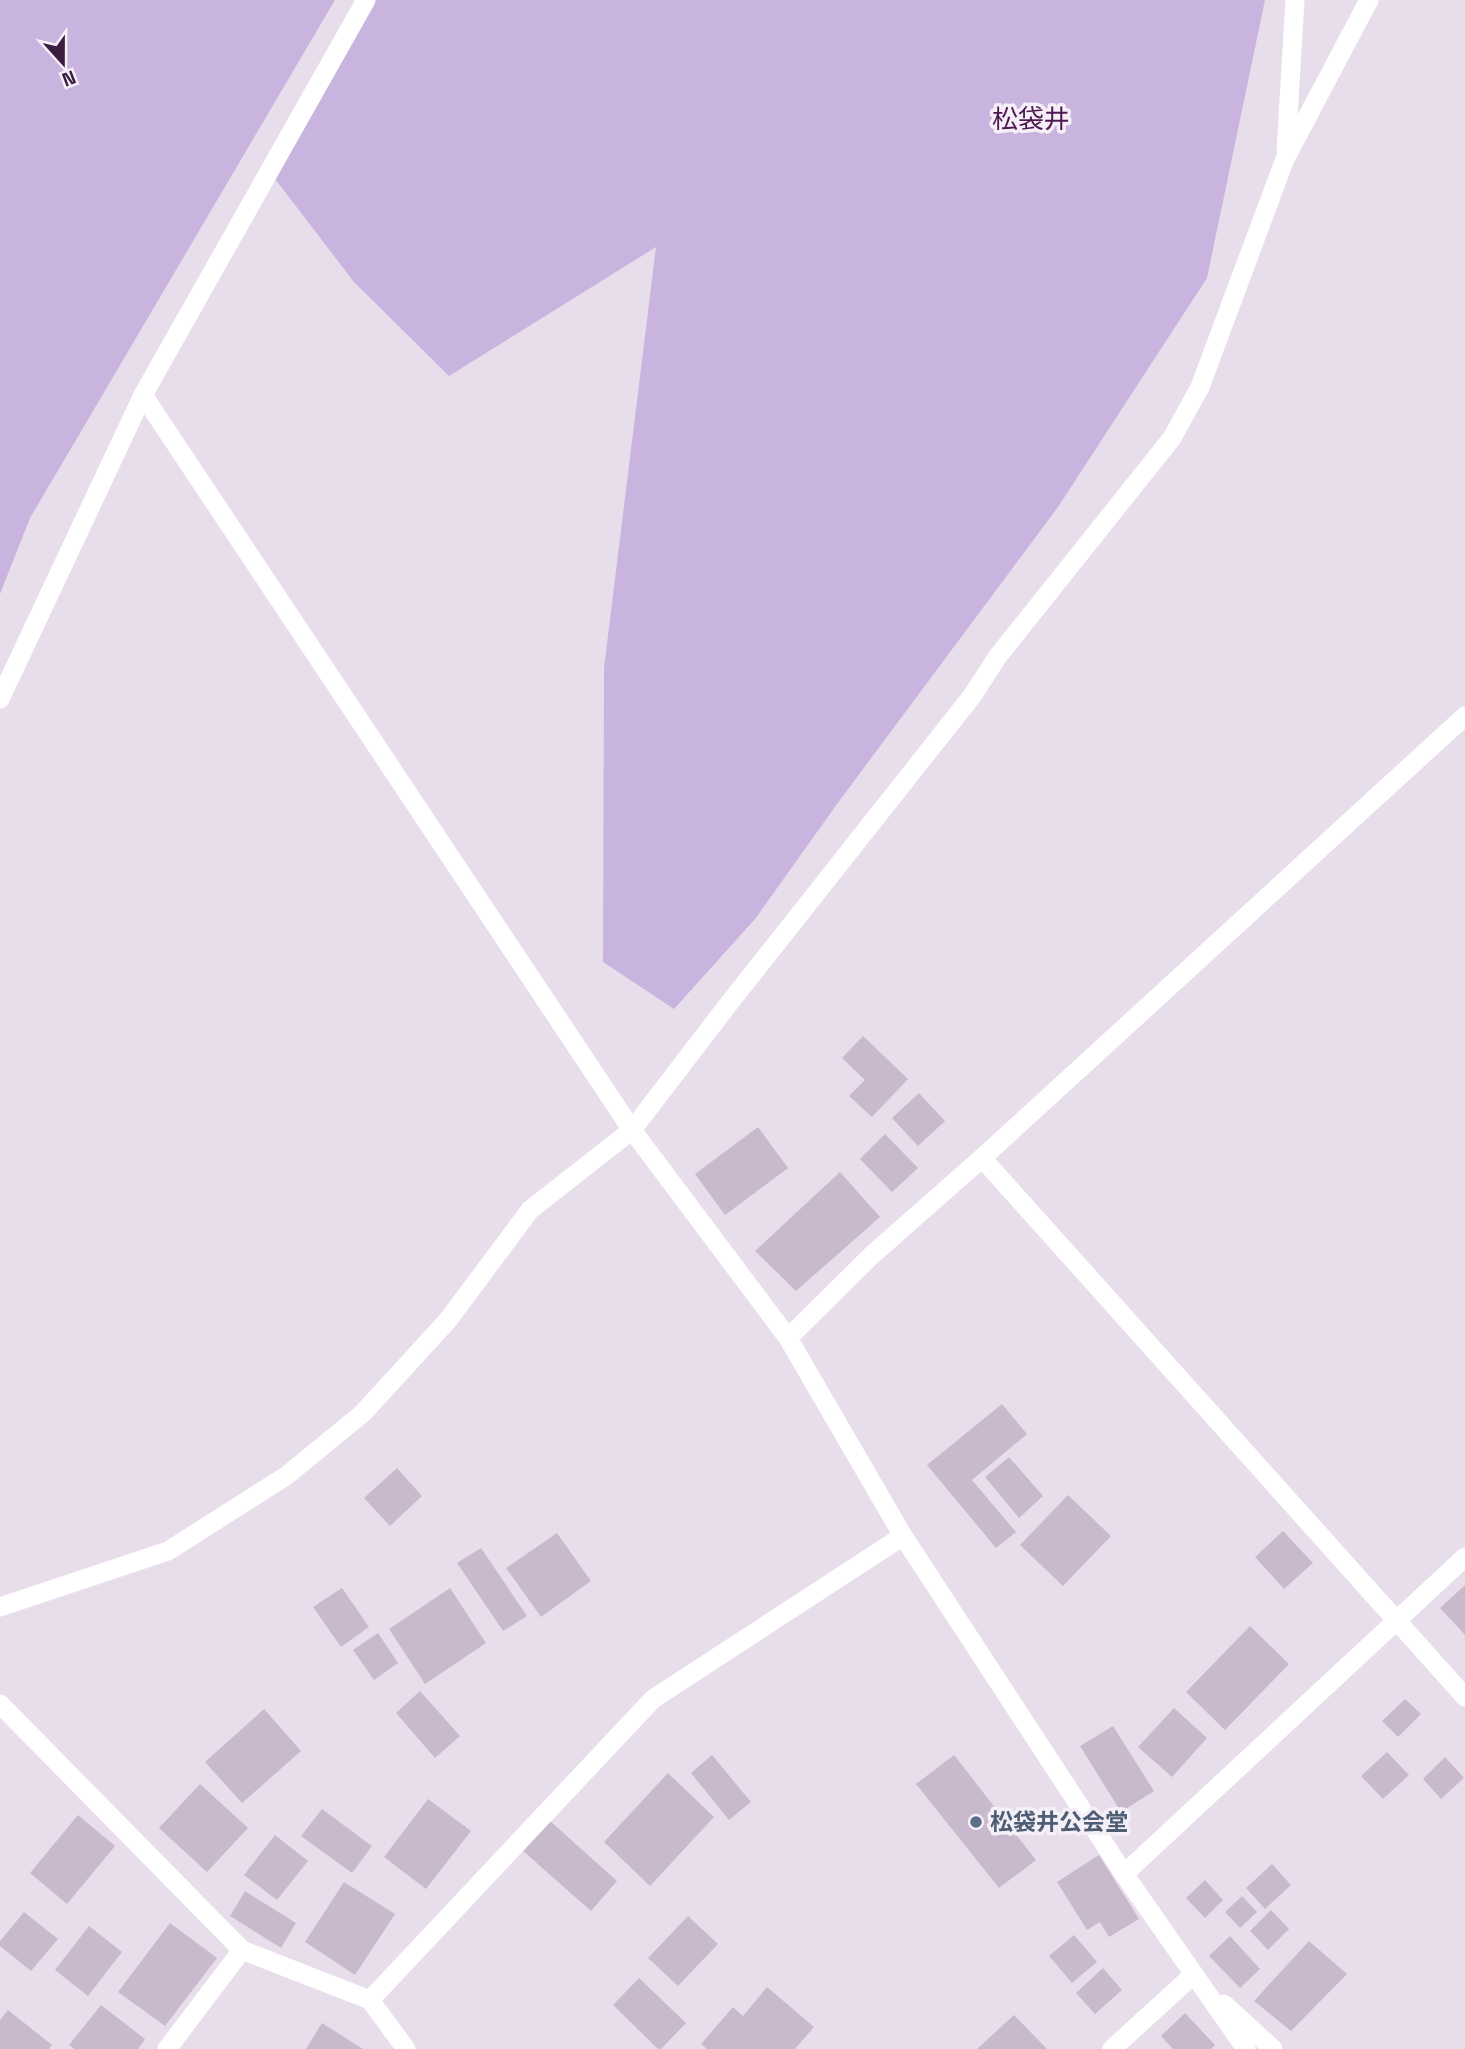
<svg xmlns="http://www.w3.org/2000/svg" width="1465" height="2049" viewBox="0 0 1465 2049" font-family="'Space Grotesk','Noto Sans JP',sans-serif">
	<rect width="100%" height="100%" fill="#e8deeb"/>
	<!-- green -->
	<path fill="#c8b4df" d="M0 0H335L30 518 0 594Z
		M366 0H1265L1207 278 1058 507 837 804 755 919 674 1009 603 962 604 668 656 247 449 376 354 282 269 171Z"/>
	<!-- building -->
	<path fill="#c8bacc" d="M863 1036 908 1079 872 1117 849 1096 865 1080 842 1058Z
		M919 1093 945 1121 918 1146 892 1118Z
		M758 1127 788 1168 725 1215 695 1174Z
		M885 1134 918 1168 892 1192 860 1159Z
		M840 1172 880 1217 796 1291 755 1251Z
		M1002 1404 1027 1434 972 1480 1016 1532 996 1548 927 1465Z
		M1009 1457 1043 1496 1019 1518 985 1477Z
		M397 1468 422 1496 390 1526 364 1498Z
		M1068 1495 1111 1536 1063 1586 1020 1545Z
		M1283 1531 1313 1563 1284 1589 1255 1557Z
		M557 1533 591 1581 541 1617 506 1568Z
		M481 1548 527 1616 503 1631 457 1563Z
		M1465 1585V1635L1440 1608Z
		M342 1588 369 1627 341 1647 313 1607Z
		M450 1588 486 1643 425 1684 389 1629Z
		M1250 1626 1289 1664 1225 1730 1186 1692Z
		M378 1633 398 1663 374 1680 353 1650Z
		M420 1691 460 1736 435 1758 396 1713Z
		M1405 1699 1421 1714 1398 1737 1382 1721Z
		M1174 1708 1207 1738 1172 1777 1138 1747Z
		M264 1709 301 1751 242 1803 205 1762Z
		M1113 1726 1154 1791 1121 1812 1080 1746Z
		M1387 1752 1409 1775 1383 1799 1361 1776Z
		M712 1755 751 1802 729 1820 691 1773Z
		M954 1755 1036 1860 999 1888 916 1784Z
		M1445 1757 1464 1778 1441 1799 1423 1779Z
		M668 1773 714 1817 650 1886 604 1842Z
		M200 1784 248 1828 207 1872 159 1828Z
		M428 1799 471 1831 426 1889 384 1857Z
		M322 1809 372 1846 352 1873 301 1836Z
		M78 1815 115 1846 67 1904 30 1873Z
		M549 1820 617 1881 591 1911 523 1851Z
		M275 1835 308 1861 277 1900 244 1875Z
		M1099 1855 1139 1919 1109 1937 1100 1922 1087 1930 1057 1882Z
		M1272 1864 1291 1885 1265 1909 1246 1888Z
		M1205 1880 1223 1900 1205 1918 1186 1898Z
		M344 1882 395 1914 355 1975 305 1942Z
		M245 1891 296 1923 281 1948 230 1916Z
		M1242 1896 1257 1912 1240 1928 1225 1912Z
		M1271 1910 1289 1929 1268 1950 1250 1931Z
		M24 1912 58 1939 31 1971 0 1946V1941Z
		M688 1916 718 1944 678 1986 648 1958Z
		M170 1923 217 1958 165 2026 118 1992Z
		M89 1926 122 1952 88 1996 55 1970Z
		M1074 1935 1097 1962 1072 1983 1049 1956Z
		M1230 1936 1260 1969 1240 1988 1209 1956Z
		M1309 1941 1347 1974 1291 2031 1254 2001Z
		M1103 1968 1122 1990 1095 2014 1076 1993Z
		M639 1978 686 2023 661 2049H658L613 2005Z
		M767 1987 814 2027 795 2049H707L701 2044 733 2007 743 2016Z
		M101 2005 145 2039 138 2049H74L69 2045Z
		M8 2010 52 2045 49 2049H0V2020Z
		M1185 2013 1215 2045 1211 2049H1173L1161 2036Z
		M1014 2015 1047 2049H977Z
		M322 2023 363 2049H306Z"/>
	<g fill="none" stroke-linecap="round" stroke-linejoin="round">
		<!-- minor -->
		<path stroke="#fff" stroke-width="19" d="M1286 151 1295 0
			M143 395 632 1130 788 1338 903 1536 1124 1874 1246 2049
			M0 699 143 395 366 0
			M982 1158 1465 1697
			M788 1338 872 1255 982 1158 1465 716
			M0 1607 168 1551 286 1476 363 1413 448 1320 530 1210 632 1130 727 1006 972 696 998 656 1172 438 1200 387 1285 159 1369 0
			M0 1704 242 1950 370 2000 406 2049
			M1124 1874 1465 1557
			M370 2000 653 1699 903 1536
			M1224 2004 1273 2049
			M167 2049 242 1950
			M1112 2049 1193 1975"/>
	</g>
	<!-- markers -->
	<circle fill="#5c6f8a" stroke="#f5eff8" stroke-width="2.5" cx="976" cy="1822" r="7"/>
	<g text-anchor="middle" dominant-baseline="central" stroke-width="7" stroke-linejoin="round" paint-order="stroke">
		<!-- service labels -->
		<g font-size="23" font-weight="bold" fill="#4e5e75" stroke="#f5eff8" text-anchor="start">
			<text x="990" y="1822">松袋井公会堂</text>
		</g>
		<!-- quarter labels -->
		<g font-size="26" fill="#4e1851" stroke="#f5eff8">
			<text x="1031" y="119">松袋井</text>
		</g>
	</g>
	<!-- north arrow -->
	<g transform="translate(63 63) rotate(159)" stroke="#f5eff8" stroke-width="5" paint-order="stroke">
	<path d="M0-5L12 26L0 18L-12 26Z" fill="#3b1e3d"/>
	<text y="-10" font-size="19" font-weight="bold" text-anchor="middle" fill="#3b1e3d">N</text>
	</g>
</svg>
